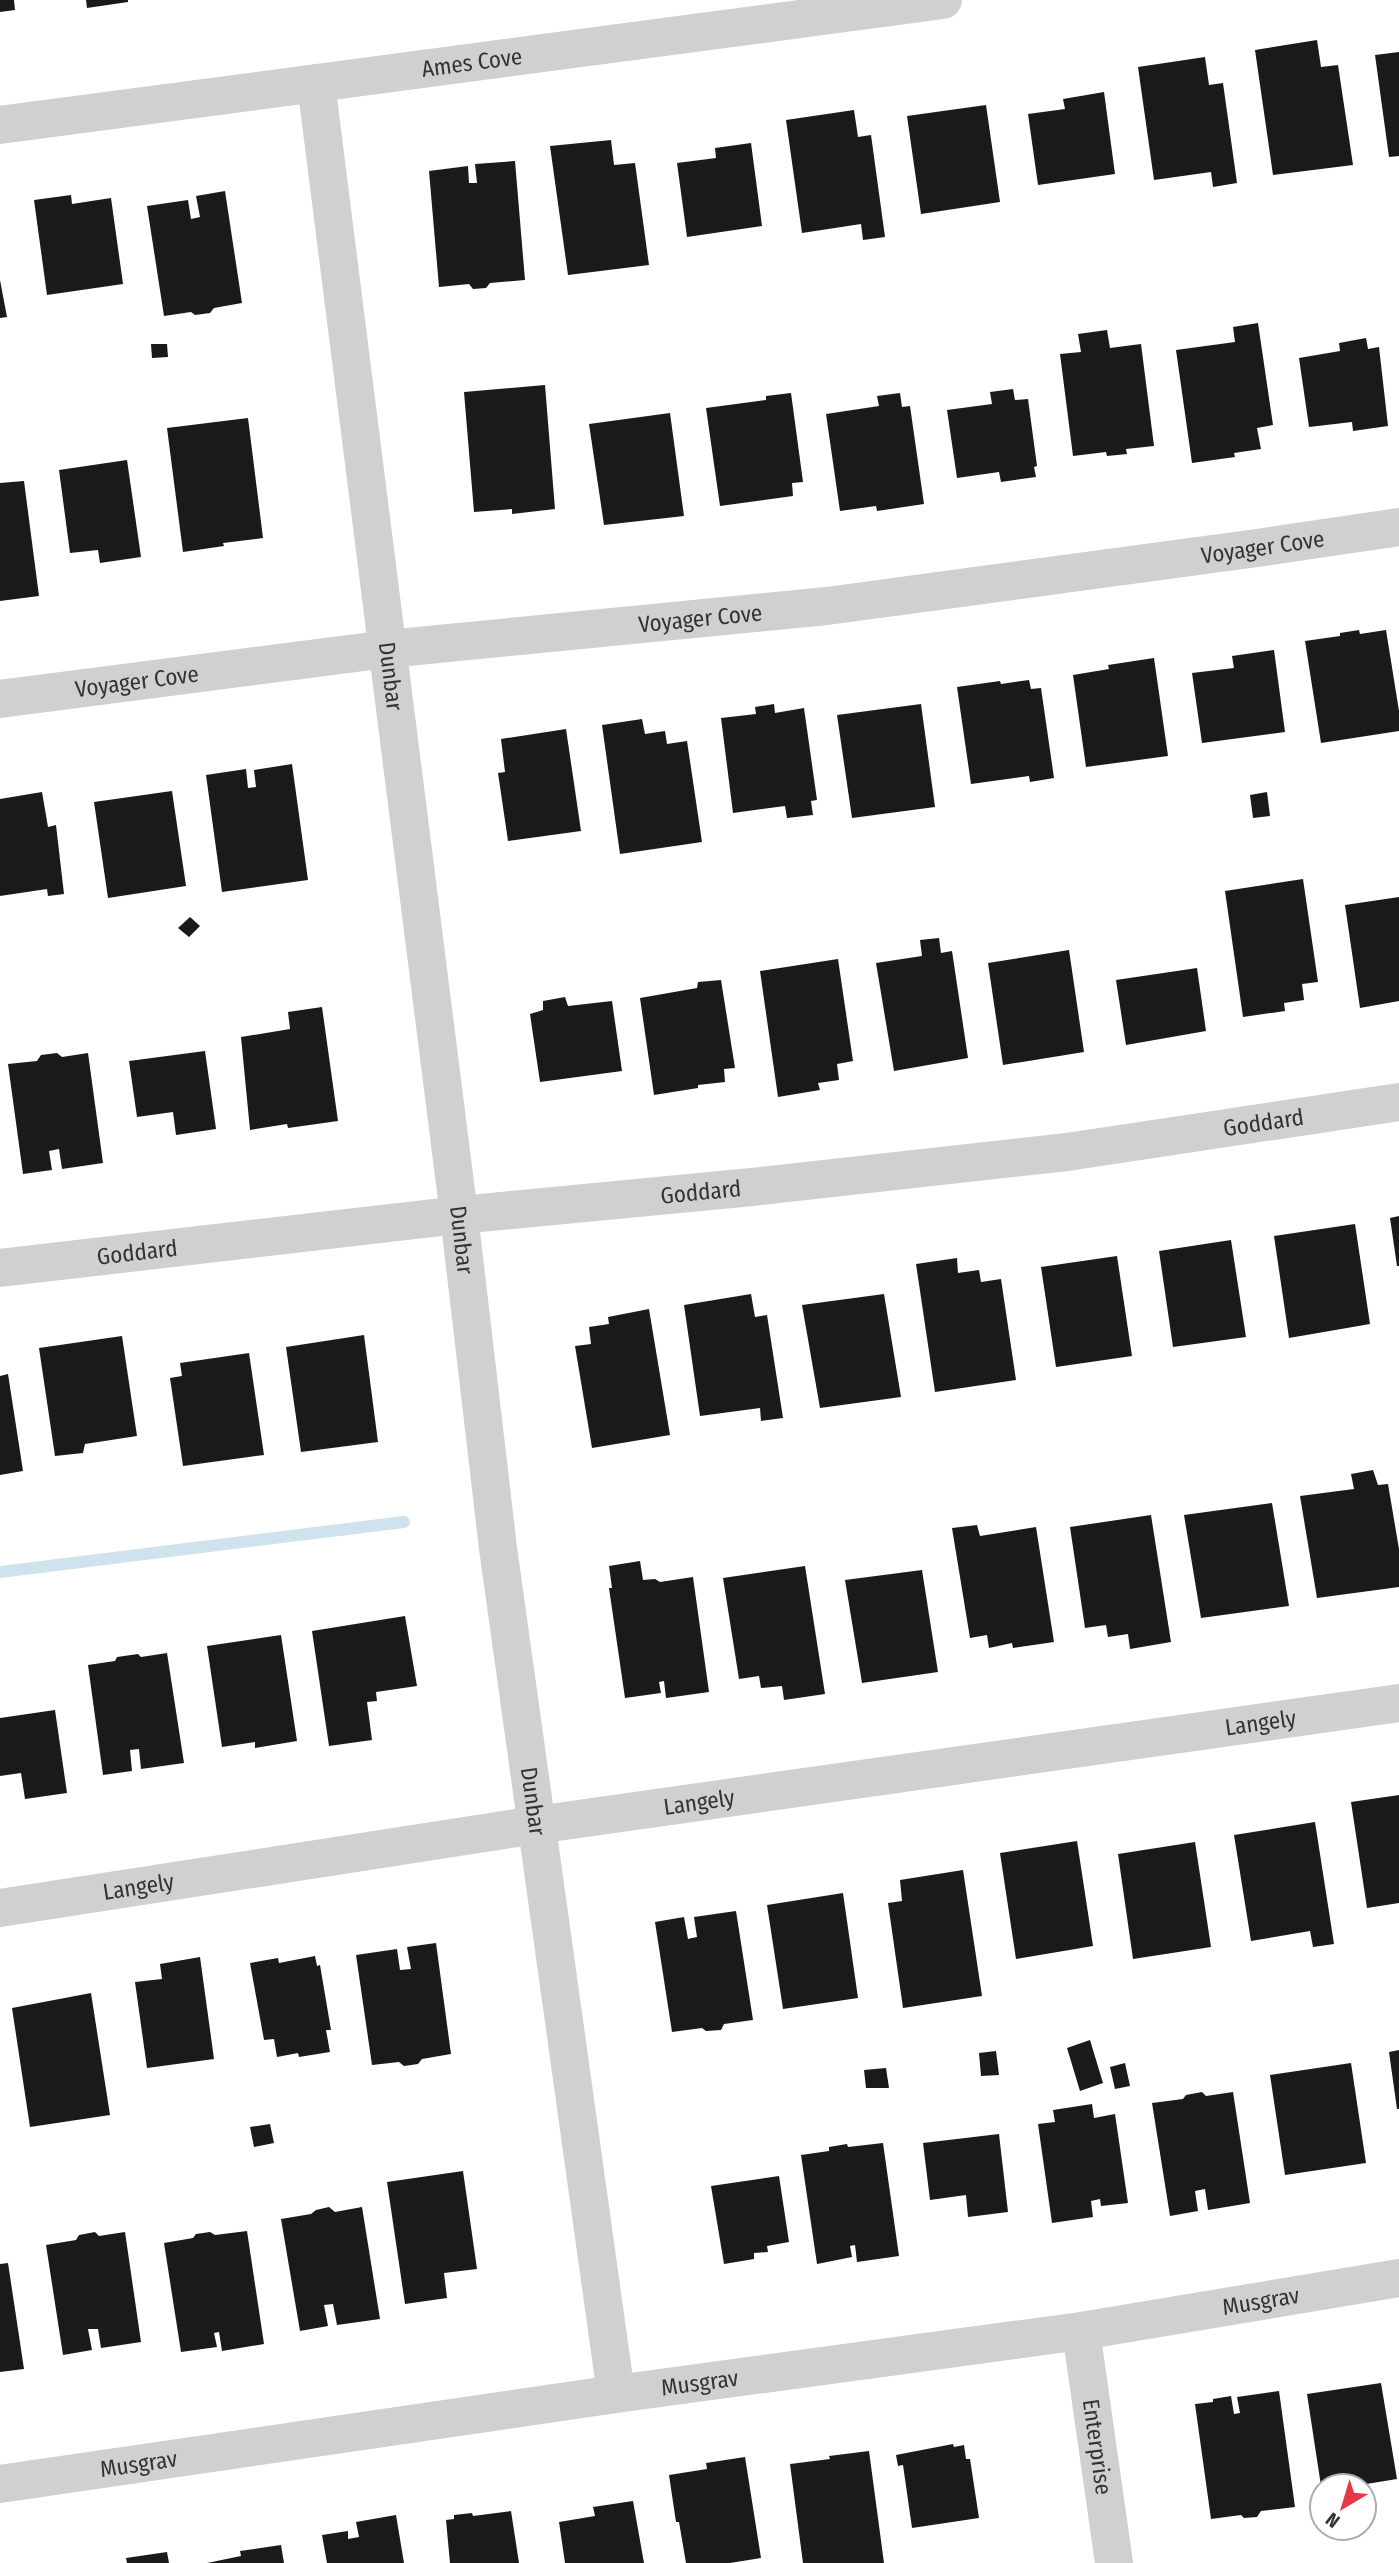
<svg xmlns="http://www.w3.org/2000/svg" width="1399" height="2563" viewBox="0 0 1399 2563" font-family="'Fira Sans Condensed',sans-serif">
	<rect width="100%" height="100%" fill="#fff"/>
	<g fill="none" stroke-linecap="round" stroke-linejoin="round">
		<!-- stream -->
		<path stroke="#cfe2ee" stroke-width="12" d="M0 1572 404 1522"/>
	</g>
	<!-- building -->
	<path fill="#1a1a1a" d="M0 0H14L15 10 0 12Z
		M86 0H128V2L87 8Z
		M1317 40 1321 67 1338 65 1353 165 1273 175 1255 50Z
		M1399 52V156L1389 157 1375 55Z
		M1205 57 1209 85 1223 83 1237 183 1213 187 1211 172 1154 180 1138 67Z
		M1104 92 1115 174 1038 185 1028 114 1065 109 1063 99Z
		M986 105 1000 202 921 214 907 116Z
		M854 110 858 137 871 135 885 237 863 240 861 224 802 233 786 120Z
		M611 140 614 165 635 163 649 265 568 275 550 146Z
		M751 143 762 226 687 237 677 163 716 158 715 148Z
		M515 161 525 280 490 283 486 288 473 289 469 284 439 287 429 171 468 166 469 183H477L475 164Z
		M225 191 242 303 214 308 210 313 195 315 191 312 164 316 147 206 188 200 191 219 200 217 196 196Z
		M71 195 72 204 111 198 123 284 47 295 34 200Z
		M0 280 7 317 0 318Z
		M1258 323 1273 425 1257 428 1261 449 1234 453 1235 457 1192 463 1176 350 1235 342 1233 327Z
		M1107 330 1110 348 1141 344 1154 446 1126 449 1127 454 1107 456 1106 452 1073 456 1060 354 1081 352 1078 334Z
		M1366 338 1368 349 1379 347 1388 426 1353 431 1352 422 1309 427 1299 358 1340 351 1339 343Z
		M151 344H167L168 357 152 358Z
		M545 385 555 509 512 514V509L474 512 464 392Z
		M1013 389 1015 400 1028 399 1037 466 1034 467 1036 477 1001 482 999 472 957 478 947 410 992 404 990 392Z
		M791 393 803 482 792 483 793 496 720 506 706 408 766 400V396Z
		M900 393 902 407 910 406 924 504 877 511 876 506 840 511 826 414 879 406 877 396Z
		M670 413 684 516 604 525 589 424Z
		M248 418 263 538 223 543 224 546 183 552 167 428Z
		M127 460 141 557 100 563 98 550 70 553 59 470Z
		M24 481 39 596 0 601V483Z
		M1359 630 1360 634 1386 630 1399 711V731L1321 743 1305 641 1340 636V633Z
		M1274 650 1285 732 1202 743 1192 673 1234 668 1232 656Z
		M1154 658 1168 756 1086 767 1073 675 1109 669 1108 665Z
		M1029 680 1031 689 1041 688 1054 778 1030 782 1029 776 971 784 957 687 1000 681 1001 684Z
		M774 704 775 713 804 708 817 800 811 801 813 815 787 818 785 806 733 813 721 718 756 714 755 707Z
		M921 704 935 807 852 818 837 715Z
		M642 719 645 734 665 731 667 744 687 741 702 842 620 854 602 725Z
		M566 729 581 831 508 841 498 773 505 772 501 739Z
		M292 764 308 880 222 892 206 775 246 769 248 788 256 787 254 770Z
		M172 791 186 886 108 898 94 802Z
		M42 792 48 827 56 825 64 894 48 896 47 889 0 896V799Z
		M1267 792 1270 816 1253 818 1250 795Z
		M1303 879 1318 982 1302 984 1304 1000 1284 1003 1285 1011 1243 1017 1225 891Z
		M1399 897V1001L1360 1008 1345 905Z
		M190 917 200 926 189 937 178 928Z
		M939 938 941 953 952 951 968 1058 894 1071 876 963 922 956 920 940Z
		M1069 950 1084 1052 1003 1065 988 963Z
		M838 959 853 1061 837 1064 839 1080 818 1083 820 1090 778 1097 760 971Z
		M1197 968 1206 1031 1126 1045 1116 980Z
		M721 980 735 1068 724 1069 725 1082 698 1085V1088L654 1095 640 998 697 988 698 982Z
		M565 997 568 1006 612 1001 622 1071 540 1082 530 1014 543 1010V1001Z
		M322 1007 338 1121 288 1128 287 1124 250 1130 241 1037 290 1029 288 1012Z
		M205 1051 216 1129 176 1135 173 1112 137 1117 129 1061Z
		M57 1053 62 1057 88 1053 103 1163 62 1169 59 1149 49 1151 52 1170 23 1174 8 1064 37 1061 41 1055Z
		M1399 1216V1266H1397L1390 1218Z
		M1355 1224 1370 1324 1289 1338 1274 1236Z
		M1231 1240 1246 1337 1173 1347 1159 1251Z
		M1117 1256 1132 1356 1056 1367 1041 1267Z
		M957 1258 958 1273 979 1270 981 1282 1001 1279 1016 1380 935 1392 916 1264Z
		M751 1294 755 1317 767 1315 783 1418 761 1421 760 1408 700 1416 684 1305Z
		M884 1294 901 1397 820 1408 802 1305Z
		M649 1309 670 1435 592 1448 575 1346 591 1344 589 1327 609 1324 608 1317Z
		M364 1335 378 1442 301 1452 286 1347Z
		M122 1336 137 1436 85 1444 83 1453 55 1456 39 1348Z
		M249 1353 264 1455 183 1466 170 1378 182 1376 180 1363Z
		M8 1374 23 1471 0 1475V1376Z
		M1373 1470 1378 1485 1388 1484 1399 1549V1587L1317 1598 1300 1496 1354 1489 1351 1474Z
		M1272 1503 1289 1606 1201 1618 1184 1515Z
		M1151 1515 1171 1642 1130 1649 1128 1634 1108 1637 1106 1625 1085 1628 1070 1527Z
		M977 1525 980 1536 1036 1527 1054 1642 1013 1648 1012 1643 989 1648 987 1635 970 1638 952 1528Z
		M640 1561 643 1580 655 1579 660 1582 693 1577 709 1692 666 1698 664 1681 659 1682 661 1693 625 1698 609 1588H612L609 1566Z
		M805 1566 825 1694 784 1700 782 1686 761 1688 759 1676 739 1679 723 1578Z
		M922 1570 938 1672 862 1683 845 1580Z
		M405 1616 417 1686 376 1692 377 1701 367 1702 372 1740 329 1746 312 1631Z
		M281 1635 297 1741 255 1748V1742L222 1747 207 1646Z
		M167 1653 184 1763 141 1769 139 1749 130 1750 132 1771 103 1775 88 1665 115 1661 117 1657 138 1654 141 1657Z
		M55 1710 67 1793 25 1799 21 1773 0 1776V1718Z
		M1399 1795V1903L1367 1908 1351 1802Z
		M1315 1822 1334 1944 1313 1947 1310 1931 1251 1941 1234 1835Z
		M1077 1841 1093 1946 1016 1959 1000 1853Z
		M1195 1842 1211 1947 1133 1959 1118 1854Z
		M963 1870 982 1996 903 2008 888 1903 902 1901 900 1880Z
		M843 1893 858 1998 783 2009 767 1905Z
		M736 1911 753 2020 724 2024 721 2030 706 2031 702 2028 672 2032 655 1922 684 1917 688 1939 692 1938 697 1937 694 1917Z
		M436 1943 451 2054 422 2059 418 2064 404 2066 399 2062 372 2065 356 1955 397 1949 400 1970 411 1969 407 1947Z
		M315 1956 317 1966 320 1965 331 2030H326L330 2052 299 2057 298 2053 277 2057 274 2039 264 2040 250 1963 278 1958 279 1963Z
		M200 1957 214 2059 147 2068 135 1982 162 1979 160 1964Z
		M91 1993 110 2115 30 2127 12 2008Z
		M1090 2040 1103 2083 1080 2091 1067 2048Z
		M1399 2050V2109H1397L1389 2052Z
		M996 2051 999 2075 981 2076 979 2053Z
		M1125 2063 1130 2086 1115 2089 1110 2067Z
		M1351 2063 1366 2163 1285 2175 1270 2075Z
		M886 2068 889 2088H866L864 2070Z
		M1202 2092 1206 2096 1233 2092 1250 2203 1208 2210 1205 2189 1195 2191 1198 2211 1170 2216 1152 2103 1183 2099 1186 2095Z
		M1092 2104 1094 2118 1115 2114 1128 2203 1101 2206 1100 2199 1091 2201 1093 2217 1052 2223 1038 2124 1055 2122 1053 2110Z
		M270 2124 274 2143 254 2147 250 2127Z
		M999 2134 1008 2212 968 2217 966 2195 930 2200 923 2143Z
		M883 2143 899 2256 857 2262 855 2245 850 2246 852 2257 817 2264 801 2155 829 2151V2147L847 2144 848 2147Z
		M463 2171 477 2269 444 2273 447 2298 405 2304 387 2182Z
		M779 2176 789 2242 767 2246 768 2252 754 2253V2259L724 2264 711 2186Z
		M329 2207 335 2212 362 2207 380 2319 337 2325 333 2304 324 2305 328 2326 300 2331 281 2219 311 2214 316 2210Z
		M247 2231 264 2344 222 2351 219 2332 214 2333 217 2347 181 2352 164 2243 193 2238 196 2234 210 2232 215 2235Z
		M95 2232 99 2236 125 2232 141 2342 101 2348 98 2329H88L92 2350 63 2355 46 2245 76 2240 79 2235Z
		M8 2263 24 2369 0 2372V2264Z
		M1381 2383 1397 2479 1354 2486H1321L1307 2394Z
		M1279 2391 1295 2507 1261 2511 1257 2517 1244 2518 1241 2515 1211 2519 1195 2404 1213 2402V2399L1231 2396 1234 2414 1240 2413 1237 2397Z
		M953 2444 954 2447 964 2445 966 2459H970L979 2518 912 2528 903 2465 898 2466 896 2455Z
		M869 2451 884 2563H803L790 2464 830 2459 829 2456Z
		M745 2457 761 2558 730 2563H686L679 2522H676L669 2475 707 2469 706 2463Z
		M633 2501 644 2563H565L559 2522 595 2516 593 2507Z
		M511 2511 519 2563H450L446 2520 454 2519V2515L472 2513 473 2516Z
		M396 2515 404 2563H327L322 2535 348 2531V2539L359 2537 356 2522Z
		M281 2545 284 2563H207L241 2556 240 2551Z
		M167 2552 169 2563H127L126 2558Z"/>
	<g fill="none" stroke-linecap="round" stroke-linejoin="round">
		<!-- street -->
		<g stroke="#d0d0d0" stroke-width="38">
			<path id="s1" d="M316 83 459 1215 498 1548 616 2394"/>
			<path id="s2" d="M0 125 943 0"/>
			<path id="s3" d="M0 699 387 649 827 606 1257 548 1399 527"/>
			<path id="s4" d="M0 1268 459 1215 752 1187 1067 1152 1399 1102"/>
			<path id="s5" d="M0 1908 536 1825 1399 1703"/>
			<path id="s6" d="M1081 2331 1114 2563"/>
			<path id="s7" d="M0 2484 616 2394 1081 2331 1399 2278"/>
		</g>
	</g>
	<g text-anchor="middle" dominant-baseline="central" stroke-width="7" stroke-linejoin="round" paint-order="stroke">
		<!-- street labels -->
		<g font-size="23" fill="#333" stroke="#fff">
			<text stroke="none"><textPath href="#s2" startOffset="476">Ames Cove</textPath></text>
			<text stroke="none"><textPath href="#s3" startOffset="1272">Voyager Cove</textPath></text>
			<text stroke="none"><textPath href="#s3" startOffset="705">Voyager Cove</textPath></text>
			<text stroke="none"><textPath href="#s1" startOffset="598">Dunbar</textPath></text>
			<text stroke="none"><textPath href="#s3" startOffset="138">Voyager Cove</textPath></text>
			<text stroke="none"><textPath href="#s4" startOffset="1272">Goddard</textPath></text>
			<text stroke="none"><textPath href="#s4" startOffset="705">Goddard</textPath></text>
			<text stroke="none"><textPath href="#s1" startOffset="1166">Dunbar</textPath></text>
			<text stroke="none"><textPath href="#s4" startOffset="138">Goddard</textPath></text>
			<text stroke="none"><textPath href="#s5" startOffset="1274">Langely</textPath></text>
			<text stroke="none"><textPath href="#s1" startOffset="1732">Dunbar</textPath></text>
			<text stroke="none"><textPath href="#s5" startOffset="707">Langely</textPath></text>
			<text stroke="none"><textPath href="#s5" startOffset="140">Langely</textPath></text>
			<text stroke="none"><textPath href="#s7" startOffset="1274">Musgrav</textPath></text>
			<text stroke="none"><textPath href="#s7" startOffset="707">Musgrav</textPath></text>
			<text stroke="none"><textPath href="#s6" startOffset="117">Enterprise</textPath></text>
			<text stroke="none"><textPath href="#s7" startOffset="140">Musgrav</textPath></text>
		</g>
	</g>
	<!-- north arrow -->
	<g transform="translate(1343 2507) rotate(218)"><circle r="33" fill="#ffffff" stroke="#adadad" stroke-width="2"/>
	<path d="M0-5L12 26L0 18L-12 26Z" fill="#e63946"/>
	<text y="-10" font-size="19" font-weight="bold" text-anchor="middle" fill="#333333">N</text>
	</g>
</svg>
